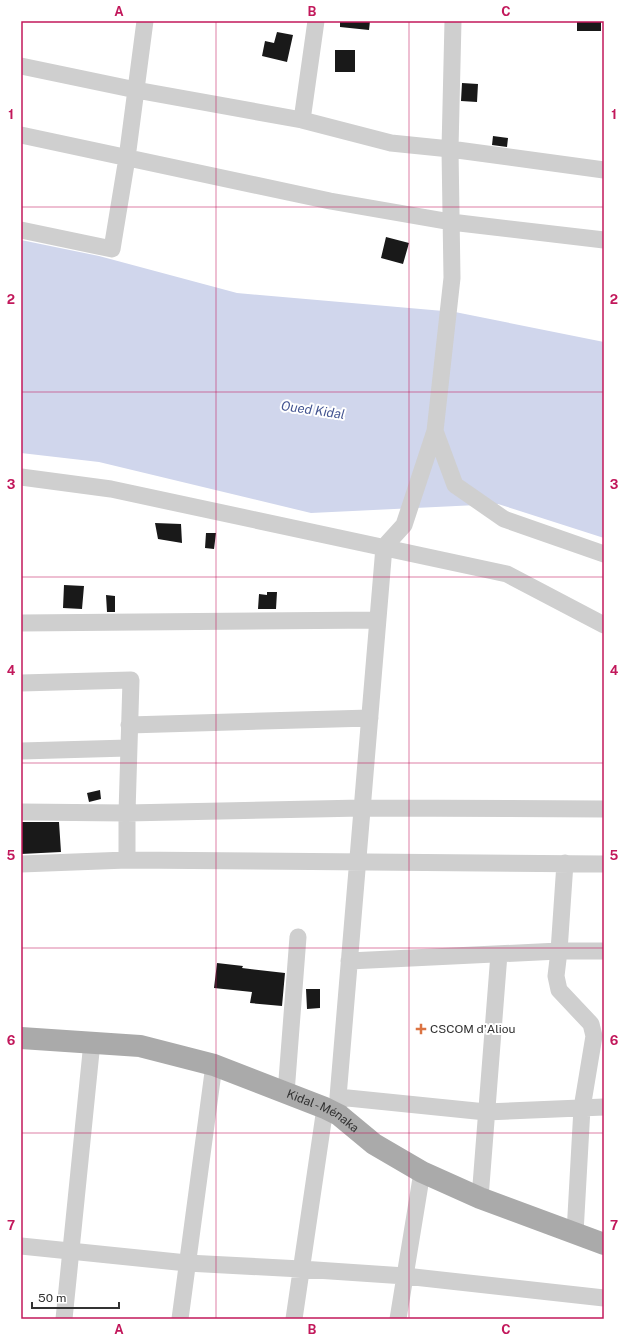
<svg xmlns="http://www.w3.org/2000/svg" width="625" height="1340" viewBox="0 0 625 1340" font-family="'Public Sans',sans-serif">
	<rect width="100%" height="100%" fill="#fff"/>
	<!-- water -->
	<path fill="#d0d6ec" d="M21 240 99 256 237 293 455 312 604 342V538L498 504 311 513 99 462 21 453Z"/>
	<!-- building -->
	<path fill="#191919" d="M340 21H370L369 30 340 27Z
		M577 21 601 22V31H577Z
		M277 32 293 35 287 62 262 56 265 41 274 43Z
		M335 50H355V72H335Z
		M462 83 478 84 477 102 461 101Z
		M493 136 508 138 507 147 492 145Z
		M386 237 409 243 403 264 381 258Z
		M155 523 181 524 182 543 158 539Z
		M206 533H216L214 549 205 548Z
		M64 585 84 586 82 609 63 608Z
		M267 592H277L276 609H258L259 594 267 595Z
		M106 595 115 596V612H107Z
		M100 790 101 799 89 802 87 793Z
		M21 822H59L61 852 21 854Z
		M217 963 243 966 242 968 285 973 282 1006 250 1003 252 992 214 988Z
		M306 989H320V1008L307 1009Z"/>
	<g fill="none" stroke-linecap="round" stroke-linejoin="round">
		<!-- minor -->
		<path stroke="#cfcfcf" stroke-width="17" d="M21 66 136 90 302 120 391 143 450 149 604 170
			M302 120 316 21
			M21 135 330 201 451 222 604 240
			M21 230 112 249 127 158 145 21
			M435 431 455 485 504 519 604 554
			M21 477 111 489 507 574 604 625
			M21 623 378 620
			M21 683 131 680 127 813V860
			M129 725 370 718
			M21 751 128 748
			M21 812 127 813 362 808 604 809
			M565 863 559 951 556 976 559 990 591 1024 594 1036 582 1108 575 1233
			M21 864 127 860 604 864
			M349 961 559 951H604
			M286 1093 298 937
			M338 1097 486 1112 604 1107
			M339 1115 338 1097 384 547 404 525 435 431 452 278 450 149 453 21
			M480 1198 499 954
			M21 1246 187 1263 301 1269 405 1276 604 1298
			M64 1319 92 1042
			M180 1319 214 1065
			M294 1319 325 1108
			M398 1319 422 1172"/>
		<!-- major -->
		<path stroke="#aaa" stroke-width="22" id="s1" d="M21 1038 140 1046 214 1065 325 1108 339 1115 374 1144 422 1172 480 1198 604 1244"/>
	</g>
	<!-- grid -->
	<path fill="none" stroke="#c2185b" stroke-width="1" stroke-opacity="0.55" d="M216 21V1319M409 21V1319M21 207H604M21 392H604M21 577H604M21 763H604M21 948H604M21 1133H604"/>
	<!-- markers -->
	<path fill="#db7342" stroke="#fff" stroke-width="1.5" d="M419 1023h4v4h4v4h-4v4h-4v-4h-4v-4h4z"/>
	<g text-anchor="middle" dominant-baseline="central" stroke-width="4" stroke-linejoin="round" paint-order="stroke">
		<!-- poi labels -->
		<g font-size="12" fill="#323232" stroke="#fff" text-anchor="start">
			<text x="430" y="1029">CSCOM d'Aliou</text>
		</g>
		<!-- street labels -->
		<g font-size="12" fill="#323232" stroke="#fff">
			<text stroke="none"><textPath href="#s1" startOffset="314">Kidal - Ménaka</textPath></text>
		</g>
		<!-- water labels -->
		<g font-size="13" font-style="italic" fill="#445591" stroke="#fff">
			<text transform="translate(313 410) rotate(8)">Oued Kidal</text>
		</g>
	</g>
	<!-- border -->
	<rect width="625" height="1340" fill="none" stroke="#ffffff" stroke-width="44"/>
	<!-- scale -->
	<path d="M32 1302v6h87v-6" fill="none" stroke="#323232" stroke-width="2"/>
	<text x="38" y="1302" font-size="12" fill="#323232" stroke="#ffffff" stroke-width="3" paint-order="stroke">50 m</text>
	<rect x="22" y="22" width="581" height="1296" fill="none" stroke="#c2185b" stroke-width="1.5"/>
	<g font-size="13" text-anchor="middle" font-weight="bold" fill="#c2185b">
		<text x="119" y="16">A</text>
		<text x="312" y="16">B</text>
		<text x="506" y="16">C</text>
		<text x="11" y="119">1</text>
		<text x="614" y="119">1</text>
		<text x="11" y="304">2</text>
		<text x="614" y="304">2</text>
		<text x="11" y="489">3</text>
		<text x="614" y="489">3</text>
		<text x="11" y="675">4</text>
		<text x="614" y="675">4</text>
		<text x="11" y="860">5</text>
		<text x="614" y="860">5</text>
		<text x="11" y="1045">6</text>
		<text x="614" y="1045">6</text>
		<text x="11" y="1230">7</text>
		<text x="614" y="1230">7</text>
		<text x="119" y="1334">A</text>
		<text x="312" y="1334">B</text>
		<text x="506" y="1334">C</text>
	</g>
</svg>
